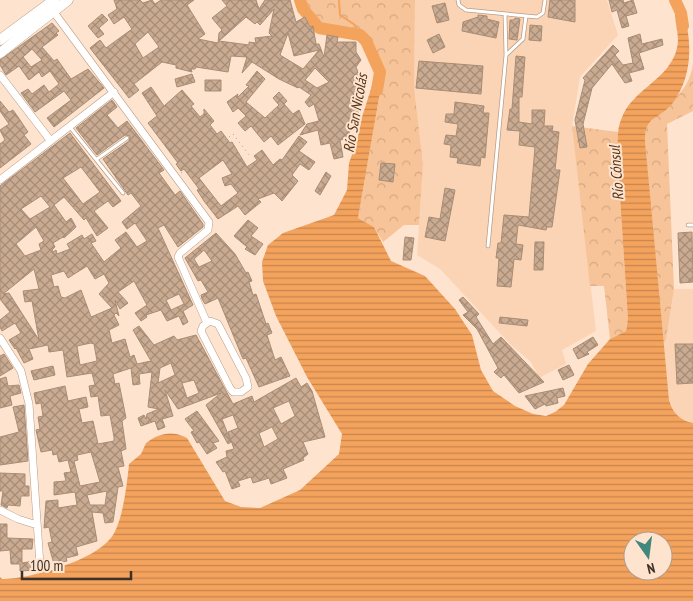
<svg xmlns="http://www.w3.org/2000/svg" width="693" height="601" viewBox="0 0 693 601" font-family="'PT Sans Narrow',sans-serif">
	<defs>
		<pattern id="forest-crowns" width="20" height="18" patternUnits="userSpaceOnUse" patternTransform="scale(1.25)"><rect width="20" height="18" fill="#f7c398"/><path d="M2 6a3 3 0 1 1 6 0M12 15a3 3 0 1 1 6 0" fill="none" stroke="#d5a883"/></pattern>
		<pattern id="water-rules" width="6" height="5" patternUnits="userSpaceOnUse" patternTransform="scale(1.25)"><rect width="6" height="5" fill="#f4a35d"/><path d="M0 2.5h6" fill="none" stroke="#c7854d"/></pattern>
		<pattern id="building-cross-hatch" width="8" height="8" patternUnits="userSpaceOnUse" patternTransform="scale(1.25)"><rect width="8" height="8" fill="#caab92"/><path d="M0 0l8 8M0 8l8-8" fill="none" stroke="#a58c77"/></pattern>
	</defs>
	<rect width="100%" height="100%" fill="#fee4cf"/>
	<!-- built -->
	<path fill="#fbd4b5" d="M415 0H607L618 35 580 77 572 126 596 331 562 350 566 364 539 378 531 362 510 344 440 269 417 255 423 164 414 87Z
		M674 289H693V423L680 418 675 414 669 400 662 346 666 340Z"/>
	<!-- forest -->
	<path fill="url(#forest-crowns)" d="M299 0H415L414 87 423 164 419 225H404L383 242 374 227 358 218 383 75 377 70 365 38 314 30 302 11Z
		M693 64V111L667 124 674 289 666 340 662 346 644 130C662 107 689 95 693 64Z
		M572 126 618 132 617 150 628 320 626 331 610 339 604 286H590Z"/>
	<!-- water -->
	<path fill="url(#water-rules)" fill-rule="evenodd" d="M682 8C693 40 693 77 672 104 659 119 644 117 645 141L669 400C673 413 679 420 693 423V601H0V577L2 579C30 579 98 560 113 535 123 519 127 484 129 464L141 454 146 443C159 433 172 430 187 438L225 501 241 507 260 508 300 490 339 454 342 434 307 377 276 316 263 281 262 262 268 245 283 233 334 215 347 190 349 163 357 141 362 117 377 70 383 75 358 218 374 227 391 261 425 276 455 309 472 335 481 370 493 391 515 406 533 414 546 416 555 412 564 405 588 364 610 339 626 331 628 320 617 150C618 140 617 129 621 120 631 89 670 80 677 48 680 36 675 25 675 13ZM633 541H663V571H633Z"/>
	<g fill="none" stroke-linecap="round" stroke-linejoin="round">
		<!-- stream -->
		<path stroke="#f4a35d" stroke-width="2" d="M339 1 340 15 355 25 360 35"/>
		<!-- river -->
		<path stroke="#f4a35d" stroke-width="12" d="M300 0 303 9 319 28 360 35 366 41 380 72 377 90
			M675 0 681 13 683 26"/>
	</g>
	<!-- building -->
	<path fill="url(#building-cross-hatch)" stroke="#a98c74" fill-rule="evenodd" d="M114 0H140L143 3 152 0 155 4 161 0H194L187 5 205 34 198 39 218 43 219 33 222 30 212 18 227 6 222 0H256L259 9 265 0H290L296 22 305 17 310 27 313 26 316 44H319L324 57 327 35 338 37 337 42H356V52L361 60 356 67 365 91 355 94 359 112 354 113 355 118H353L356 129 349 131 350 138 340 140 343 157 334 159 330 143 321 145 318 130 300 135 307 124 319 121 314 104 309 107 305 102 311 95 299 87 298 88 279 79 252 62 242 73 247 57 231 56 228 72 196 67 195 69H191L192 72 176 68V65L162 62 134 84 139 90 129 98 90 48 100 40 106 48 132 29 124 17 114 24 108 15 117 9ZM274 9 269 33 272 36 255 38 256 43 249 42V45L219 41 246 17 255 24 257 22 260 25ZM148 32 159 47 143 58 135 44ZM288 33 294 56 319 50 303 69 280 55ZM315 68 329 82 317 88 305 80Z
		M550 0H575V22L548 17Z
		M609 0H623L624 3 633 0 637 13 626 16 629 26 622 28 617 10 612 12Z
		M445 3 449 20 437 23 432 6Z
		M102 14 108 20 99 28 104 34 98 38 88 26Z
		M478 15 487 16V19L499 22 496 38 462 31 463 22 478 17Z
		M515 18 520 19 517 40 509 39 510 20H514Z
		M52 23 59 31 56 33 58 35 42 47 54 61 57 59 71 79 88 69 104 88 54 127 47 118 71 100 64 91 35 112 21 93 28 89 32 94 44 85 49 92 59 84 50 71 42 77 39 72 29 80 19 66 6 75 0 65V60ZM32 49 42 60 31 67 23 57Z
		M530 25 542 26 541 41 529 40Z
		M439 34 445 47 433 53 427 40Z
		M640 34 642 44 662 39 663 45 639 53 644 69 629 73 632 81 625 83 612 64 592 88 583 124 587 147 580 148 575 120 585 80 583 78 613 45 619 51 615 55 623 65 633 63 628 38Z
		M516 56 525 57 522 97H519V122L532 124V110H545L544 126H553L552 131 559 132 555 170H560L552 227H547L546 230 518 225 516 244 523 245 521 260 514 259 511 287 497 286 499 258H496L498 243H501L504 215 529 217 535 147 519 145 520 131 507 130 510 109H512Z
		M419 61 483 66 481 94 416 88Z
		M257 71 265 79 246 102 265 118 279 105 273 98 279 92 287 101 284 104 293 114 299 110 305 124 278 145 271 136 264 142 251 126 245 131 238 123 246 116 238 108 233 112 227 102 238 94 237 98 249 86 246 85Z
		M192 74 195 82 177 87 175 79Z
		M205 80H221V91H205Z
		M151 87 164 106 182 90 194 104 191 106 200 117 204 114V109L214 121 210 125 217 134 221 131 230 143 232 142 247 167 257 160 254 156 262 150 273 165 280 159 282 160 299 136 307 142 299 151 315 162 309 170 300 164 292 175 298 181 282 201 274 193 258 199 261 202 245 215 238 206 218 219 204 201 197 190 199 189 184 169 181 171 176 164 178 163 148 123 157 116 142 93ZM223 160 232 174 222 178 225 186 231 184 238 193 221 206 199 178Z
		M112 100 117 107 107 115 118 128 127 121 164 170 159 173 175 195 180 191 203 224V227L178 247 164 225 158 228 193 305 183 311 188 322 183 325 179 316 167 321 161 310 146 315 147 317 141 321 135 313 147 305 134 281 118 292 128 303 120 309 115 300 119 316 116 313 114 315 119 325 109 330 112 343 125 339 130 357 134 355 137 364 151 361 133 330 139 326 154 345 174 336 177 340 196 335 233 404 252 396 254 402 296 378 301 387 307 383 312 391 325 437 303 442 308 454 303 458 304 460 283 469 287 478 271 484 269 478 253 483 251 477 238 481 240 486 232 489 225 471 223 472 216 462 227 457 226 451 234 449 228 432 238 428 233 415 222 419 231 442 228 444 206 405 221 393 178 409 165 390 173 416 162 419 165 427 158 430 155 421 141 426 138 418 144 415 146 419 147 414 159 409 148 407 152 372 139 374 140 384 133 385 131 368 113 374 115 384 119 383 126 418 122 421 126 449 121 451 124 466 118 467 123 486 118 487 113 522 105 523 103 513 92 512 97 541 76 547 78 555 66 558 67 561 54 564 48 543 52 542 49 527 44 528 46 501 58 500V508L77 505 75 492 54 495V482L66 481 64 473 71 472 68 460 59 462 57 454 53 455 52 450 41 452 36 430 40 429 38 417 43 416 41 403 36 404 34 393 65 386 68 401 86 397 88 407 79 409 82 423 93 421 98 444 114 441V437L110 415 101 416 98 396 91 397 89 386 95 385 92 373 67 377 63 350 49 352 48 345 29 349 33 359 24 363 16 348 15 349 9 340 21 333 15 323 2 331 0 327V320L10 312 0 299V186L70 133 121 201 113 207 108 201 94 211 108 228 97 236 86 218 84 220 64 197 54 205 66 222 71 218 76 227 64 238 63 237 53 243 55 247 52 250 53 252 56 250 57 254 70 249 67 244 82 235 84 239 92 234 96 241 91 243 104 262 121 248 115 240 126 232 137 247 147 241 135 223 127 229 122 222 141 206 131 193 128 195 103 159 129 141 130 136 125 135 97 155 76 128ZM81 167 100 192 83 204 63 178ZM41 196 50 207 30 219 21 209ZM36 227 44 241 39 244 41 250 25 256 16 244ZM87 266 95 279 104 274 109 283 99 294 112 308 91 317 81 290 65 298 61 297 58 286 54 287 51 275 64 271 68 278ZM34 269 39 289 23 291 25 302 32 301 39 340 9 293 3 294ZM179 294 184 304 171 310 166 300ZM91 343 94 344 97 361 80 365 77 346ZM171 363 175 375 158 383 160 368ZM194 380 199 393 187 398 182 383ZM289 401 295 416 281 424 273 408ZM272 427 278 439 264 447 259 433ZM91 452 100 482 80 486 74 461 78 460 77 455ZM107 491 105 505H90L87 495Z
		M0 101 9 112 13 110 18 117 28 132 24 135 31 144 0 168V144L5 140 0 130 9 124 0 111Z
		M455 102 484 106 483 113H489L485 158 481 157 480 166 457 163 458 158 450 157 451 145 444 144 446 135 456 136 458 124 445 122 446 114H454Z
		M381 163 395 164 393 182 379 180Z
		M326 172 331 176 320 195 315 191Z
		M445 188 455 190 445 241 425 237 429 217 440 219Z
		M248 220 258 228 251 236 263 244 255 255 245 249 247 247 234 236Z
		M692 232 693 282 680 283 678 233Z
		M216 233 235 254 246 273 248 272 252 281 249 282 253 295 256 294 266 324 268 323 272 333 267 335 275 360 281 357 290 376 259 387 246 358 243 359 218 298 205 304 202 299 201 295 208 292 201 280 198 281 185 258ZM204 250 212 261 199 267 194 259Z
		M405 237 414 238 411 260H403Z
		M535 242H544L543 270H534Z
		M463 297 479 314 476 317 493 344 501 337 544 382 519 393 504 375 501 378 494 372 498 368 477 329 463 315 468 312 459 300Z
		M500 317 528 320 527 326 499 323Z
		M593 337 598 345 587 352 589 354 578 359 573 349Z
		M675 344H693V383L677 384Z
		M4 354 13 368 0 376V356Z
		M569 365 574 375 563 380 558 370Z
		M53 366 55 375 34 380 31 371Z
		M6 377 8 386 19 385 21 393 10 396 12 405 0 408V379Z
		M563 388 565 396 557 398 558 403 546 406 545 404 535 409 525 396Z
		M24 405 28 461 0 465V437L19 432 13 407Z
		M197 411 219 441 213 443 217 448 207 454 199 442 197 443 191 432 194 431 185 419Z
		M0 473 25 474V486H29V496H21L20 506 8 505 7 508 1 505 3 491H0Z
		M0 524H7V538L33 539 32 549H22V563L34 561 35 570 20 571V564H11L10 550 0 551Z"/>
	<g fill="none" stroke-linecap="round" stroke-linejoin="round">
		<!-- service casing -->
		<g stroke="#bb9c84" stroke-width="4.5">
			<path id="service" d="M458 0 459 5 466 10 537 17 543 13 545 0
				M505 14 506 55
				M70 127 123 193
				M97 159 127 138
				M688 225H693
				M488 246 506 55 523 39 526 16"/>
		</g>
		<!-- minor casing -->
		<g stroke="#bb9c84" stroke-width="8">
			<path id="minor" d="M53 11 209 222 208 230 180 253 178 257 207 323
				M0 75 50 140
				M0 180 114 92
				M210 321 218 324 246 378 248 387 241 392H233L230 388 201 331 203 326Z
				M0 338 21 371 29 404 40 565
				M0 510 18 519 37 525"/>
		</g>
		<!-- secondary casing -->
		<g stroke="#bb9c84" stroke-width="11">
			<path id="secondary" d="M0 40 54 0
				M0 53 68 0"/>
		</g>
		<!-- path -->
		<path stroke="#ad9988" stroke-width="1" stroke-dasharray="1 4" stroke-linecap="butt" d="M181 173 233 134 250 156"/>
		<!-- service -->
		<use href="#service" stroke="#fff" stroke-width="3"/>
		<!-- minor -->
		<use href="#minor" stroke="#fff" stroke-width="7"/>
		<!-- secondary -->
		<use href="#secondary" stroke="#fff" stroke-width="10"/>
	</g>
	<g text-anchor="middle" dominant-baseline="central" stroke-width="4" stroke-linejoin="round" paint-order="stroke">
		<!-- water labels -->
		<g font-size="15" font-style="italic" fill="#563517" stroke="#fee4cf">
			<text transform="translate(355 113) rotate(-80)">Río San Nicolás</text>
			<text transform="translate(616 173) rotate(-94)">Río Cónsul</text>
		</g>
	</g>
	<!-- north arrow -->
	<g transform="translate(648 556) rotate(166)"><circle r="24" fill="#fee4cf" stroke="#b19d8c"/>
	<path d="M0-4L9 19L0 12L-9 19Z" fill="#42877d"/>
	<text y="-8" font-size="14" font-weight="bold" text-anchor="middle" fill="#3e3228">N</text>
	</g>
	<!-- scale -->
	<path d="M22 571v8h109v-8" fill="none" stroke="#3e3228" stroke-width="2.5"/>
	<text x="30" y="571" font-size="15" fill="#3e3228" stroke="#fee4cf" stroke-width="4" paint-order="stroke">100 m</text>
</svg>
